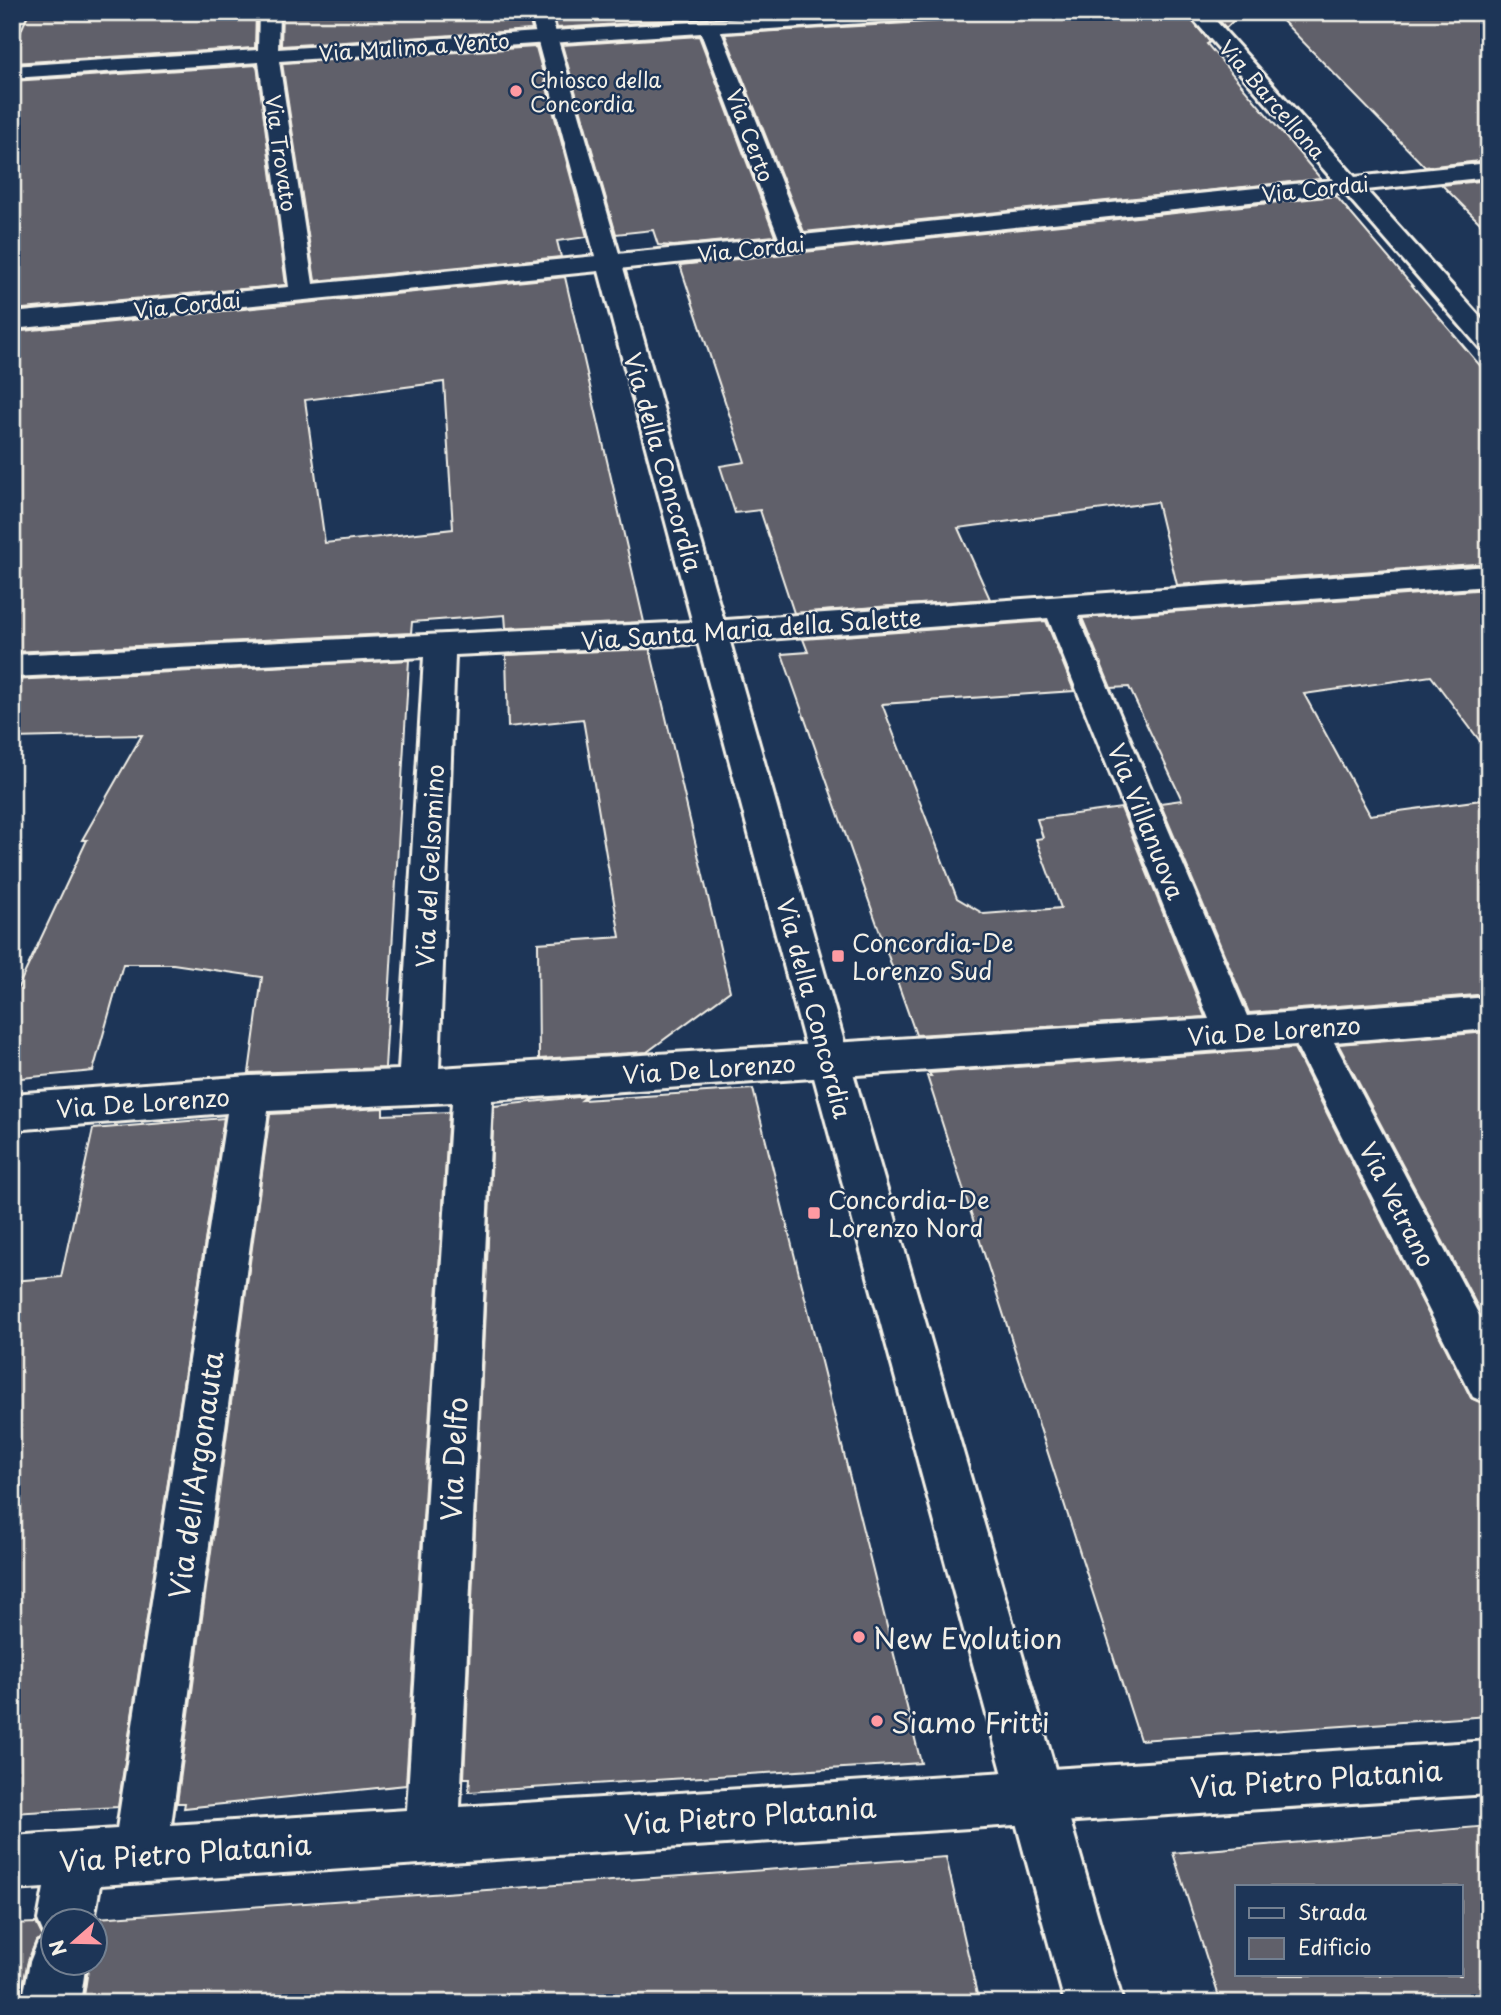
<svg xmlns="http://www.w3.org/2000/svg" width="1501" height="2015" viewBox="0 0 1501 2015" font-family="'Playpen Sans',sans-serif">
	<rect width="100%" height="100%" fill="#1d3557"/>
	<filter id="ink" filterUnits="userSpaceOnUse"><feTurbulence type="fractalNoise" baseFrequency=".0143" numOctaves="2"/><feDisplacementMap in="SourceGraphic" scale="14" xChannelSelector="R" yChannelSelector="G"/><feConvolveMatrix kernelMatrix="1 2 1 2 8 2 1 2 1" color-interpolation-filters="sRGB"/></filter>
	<g filter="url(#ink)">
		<!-- building -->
		<path fill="#60606a" stroke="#f4f1e8" stroke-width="2" fill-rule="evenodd" d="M29 12H256L255 48 12 63V34L20 33Z
			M282 12H528L532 30 281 46Z
			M553 12H802L557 28Z
			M954 12H976L977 18 1077 12H1185L1210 42 1207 44 1321 179 804 232 725 34 941 21Z
			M1212 12H1242L1226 28Z
			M1274 12H1489V160L1425 167Z
			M699 36 775 236 674 246 658 245 653 230 616 234 562 45Z
			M536 47 587 237 557 241 561 257 315 281 282 63Z
			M257 65 286 285 12 310V81Z
			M1489 180V232L1442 185Z
			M1336 196 1489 376V563L1177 585 1157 502 958 528 990 599 794 613 760 510 735 513 720 466 745 462 680 265Z
			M565 277 644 622 506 628 505 615 412 622 411 633 12 652V332ZM444 382 453 529 325 543 305 400Z
			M1489 589V753L1431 676 1304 694 1370 815 1489 799V994L1249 1013 1160 803 1182 800 1129 687 1111 688 1082 618Z
			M1046 621 1074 691 882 704 957 898 984 914 1061 908 1036 839 1043 838 1037 819 1121 808 1205 1017 916 1035 782 654 808 652 803 639Z
			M650 649 730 991 647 1052 539 1059 538 943 620 937 583 719 508 727 506 655Z
			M409 660 385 1068 249 1073 262 977 173 964H123L93 1071 12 1079V1000L87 840H82L142 735 12 738V680Z
			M1489 1032V1328L1338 1044Z
			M1294 1048 1471 1398 1489 1406V1716L1140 1740 927 1076H931L929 1073Z
			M753 1089 921 1763 469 1792 470 1778H464L494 1106 587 1096 582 1100Z
			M383 1108V1115L449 1112 406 1785 184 1808 185 1803H177L270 1114Z
			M224 1118 118 1807 12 1813V1281L61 1277 93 1129Z
			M1489 1826V2003H1221L1173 1853ZM1237 1887H1461V1975H1237Z
			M946 1857 979 2003H83L89 1963H94V1922L97 1918Z
			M36 1923 43 1937 36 1941 28 1961 19 2003H12V1924Z"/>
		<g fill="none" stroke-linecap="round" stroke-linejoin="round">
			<!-- street casing -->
			<g stroke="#f4f1e8" stroke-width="6">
				<path id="street" d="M259 12H279L278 49 846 12H951L941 18 721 32 802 235 1333 180 1187 12H1208L1355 177 1489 163V177L1366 190 1489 327V351L1480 348 1344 192 609 270 12 329V313L289 287 259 62 12 78V66L258 50ZM701 33 779 238 313 284 279 61Z
					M1489 566V586L1078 616 1247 1016 1489 997V1029L1334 1042 1489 1334V1404L1473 1397 1296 1045 492 1100 460 1807 1489 1741V1794L100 1885 94 1920H52V1962H86L80 2003H22L30 1962 38 1942 46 1939 38 1920 44 1888 12 1890V1836L117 1829 227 1113 12 1130V1094L250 1076 399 1070 424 657 12 677V655L712 621ZM1048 618 1209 1019 439 1068 455 655 712 643ZM452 1102 407 1810 171 1825 268 1111Z"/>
			</g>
			<!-- secondary casing -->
			<g stroke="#f4f1e8" stroke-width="6">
				<path id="secondary" d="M530 12H550L849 1059 1123 2003H1065L809 1059Z"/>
			</g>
			<!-- street -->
			<use href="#street" fill="#1d3557" fill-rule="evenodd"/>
			<!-- secondary -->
			<use href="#secondary" fill="#1d3557" fill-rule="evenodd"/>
		</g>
	</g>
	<!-- markers -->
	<g fill="#ff9aa2" stroke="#1d3557" stroke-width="2.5">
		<circle cx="516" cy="91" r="7"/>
		<rect x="831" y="949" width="14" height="14" rx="3.5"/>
		<rect x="807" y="1206" width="14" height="14" rx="3.5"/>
		<circle cx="859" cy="1637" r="7"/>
		<circle cx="877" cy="1721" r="7"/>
	</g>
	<g text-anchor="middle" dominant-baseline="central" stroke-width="5" stroke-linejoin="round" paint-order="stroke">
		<!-- far-street labels -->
		<g font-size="21" fill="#f4f1e8" stroke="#1d3557">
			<text transform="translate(414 46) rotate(-4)">Via Mulino a Vento</text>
			<text transform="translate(1273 99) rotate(49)">Via Barcellona</text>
			<text transform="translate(751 135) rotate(69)">Via Certo</text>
			<text transform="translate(282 153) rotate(82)">Via Trovato</text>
			<text transform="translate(1315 188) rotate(-6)">Via Cordai</text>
			<text transform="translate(751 248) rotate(-6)">Via Cordai</text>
			<text transform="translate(187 304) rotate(-6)">Via Cordai</text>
		</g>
		<!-- far-poi labels -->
		<g font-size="21" fill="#f4f1e8" stroke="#1d3557" text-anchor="start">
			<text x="530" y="79">Chiosco della<tspan x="530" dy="24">Concordia</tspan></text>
		</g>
		<!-- street labels -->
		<g font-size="24" fill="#f4f1e8" stroke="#1d3557">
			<text transform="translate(664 462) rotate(74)">Via della Concordia</text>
			<text transform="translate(751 628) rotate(-4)">Via Santa Maria della Salette</text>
			<text transform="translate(1147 821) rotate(68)">Via Villanuova</text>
			<text transform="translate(429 866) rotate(-87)">Via del Gelsomino</text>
			<text transform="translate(815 1008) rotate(75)">Via della Concordia</text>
			<text transform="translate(1274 1030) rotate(-4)">Via De Lorenzo</text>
			<text transform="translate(709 1068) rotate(-4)">Via De Lorenzo</text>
			<text transform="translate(143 1102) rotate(-4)">Via De Lorenzo</text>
			<text transform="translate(1398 1204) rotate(63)">Via Vetrano</text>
		</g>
		<!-- poi labels -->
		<g font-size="24" fill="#f4f1e8" stroke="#1d3557" text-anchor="start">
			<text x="852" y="942">Concordia-De<tspan x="852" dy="28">Lorenzo Sud</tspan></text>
			<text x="828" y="1199">Concordia-De<tspan x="828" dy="28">Lorenzo Nord</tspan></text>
		</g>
		<!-- near-street labels -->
		<g font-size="28" fill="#f4f1e8" stroke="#1d3557">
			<text transform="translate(453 1459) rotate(-87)">Via Delfo</text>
			<text transform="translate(195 1475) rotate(-82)">Via dell'Argonauta</text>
			<text transform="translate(1316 1778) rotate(-4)">Via Pietro Platania</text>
			<text transform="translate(750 1815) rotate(-4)">Via Pietro Platania</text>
			<text transform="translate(185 1852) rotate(-4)">Via Pietro Platania</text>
		</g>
		<!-- near-poi labels -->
		<g font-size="28" fill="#f4f1e8" stroke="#1d3557" text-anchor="start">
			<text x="873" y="1637">New Evolution</text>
			<text x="891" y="1721">Siamo Fritti</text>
		</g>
	</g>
	<!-- margin -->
	<rect width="1501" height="2015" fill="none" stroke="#1d3557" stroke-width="42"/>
	<rect x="21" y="21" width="1459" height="1973" fill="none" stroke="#f4f1e8" stroke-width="2.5" filter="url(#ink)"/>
	<!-- legend -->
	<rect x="1235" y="1885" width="228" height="91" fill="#1d3557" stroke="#738091" stroke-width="2"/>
	<rect x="1249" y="1908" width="35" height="10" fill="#1d3557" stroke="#738091" stroke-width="2"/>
	<text x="1298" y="1920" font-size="21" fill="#f4f1e8">Strada</text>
	<rect x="1249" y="1938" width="35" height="21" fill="#60606a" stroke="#738091" stroke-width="2"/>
	<text x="1298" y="1955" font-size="21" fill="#f4f1e8">Edificio</text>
	<!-- north arrow -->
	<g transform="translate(74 1942) rotate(250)"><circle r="33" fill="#1d3557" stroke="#738091" stroke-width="2"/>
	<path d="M0-5L12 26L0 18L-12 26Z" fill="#ff9aa2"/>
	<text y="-10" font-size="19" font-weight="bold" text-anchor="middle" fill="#f4f1e8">N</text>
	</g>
</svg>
